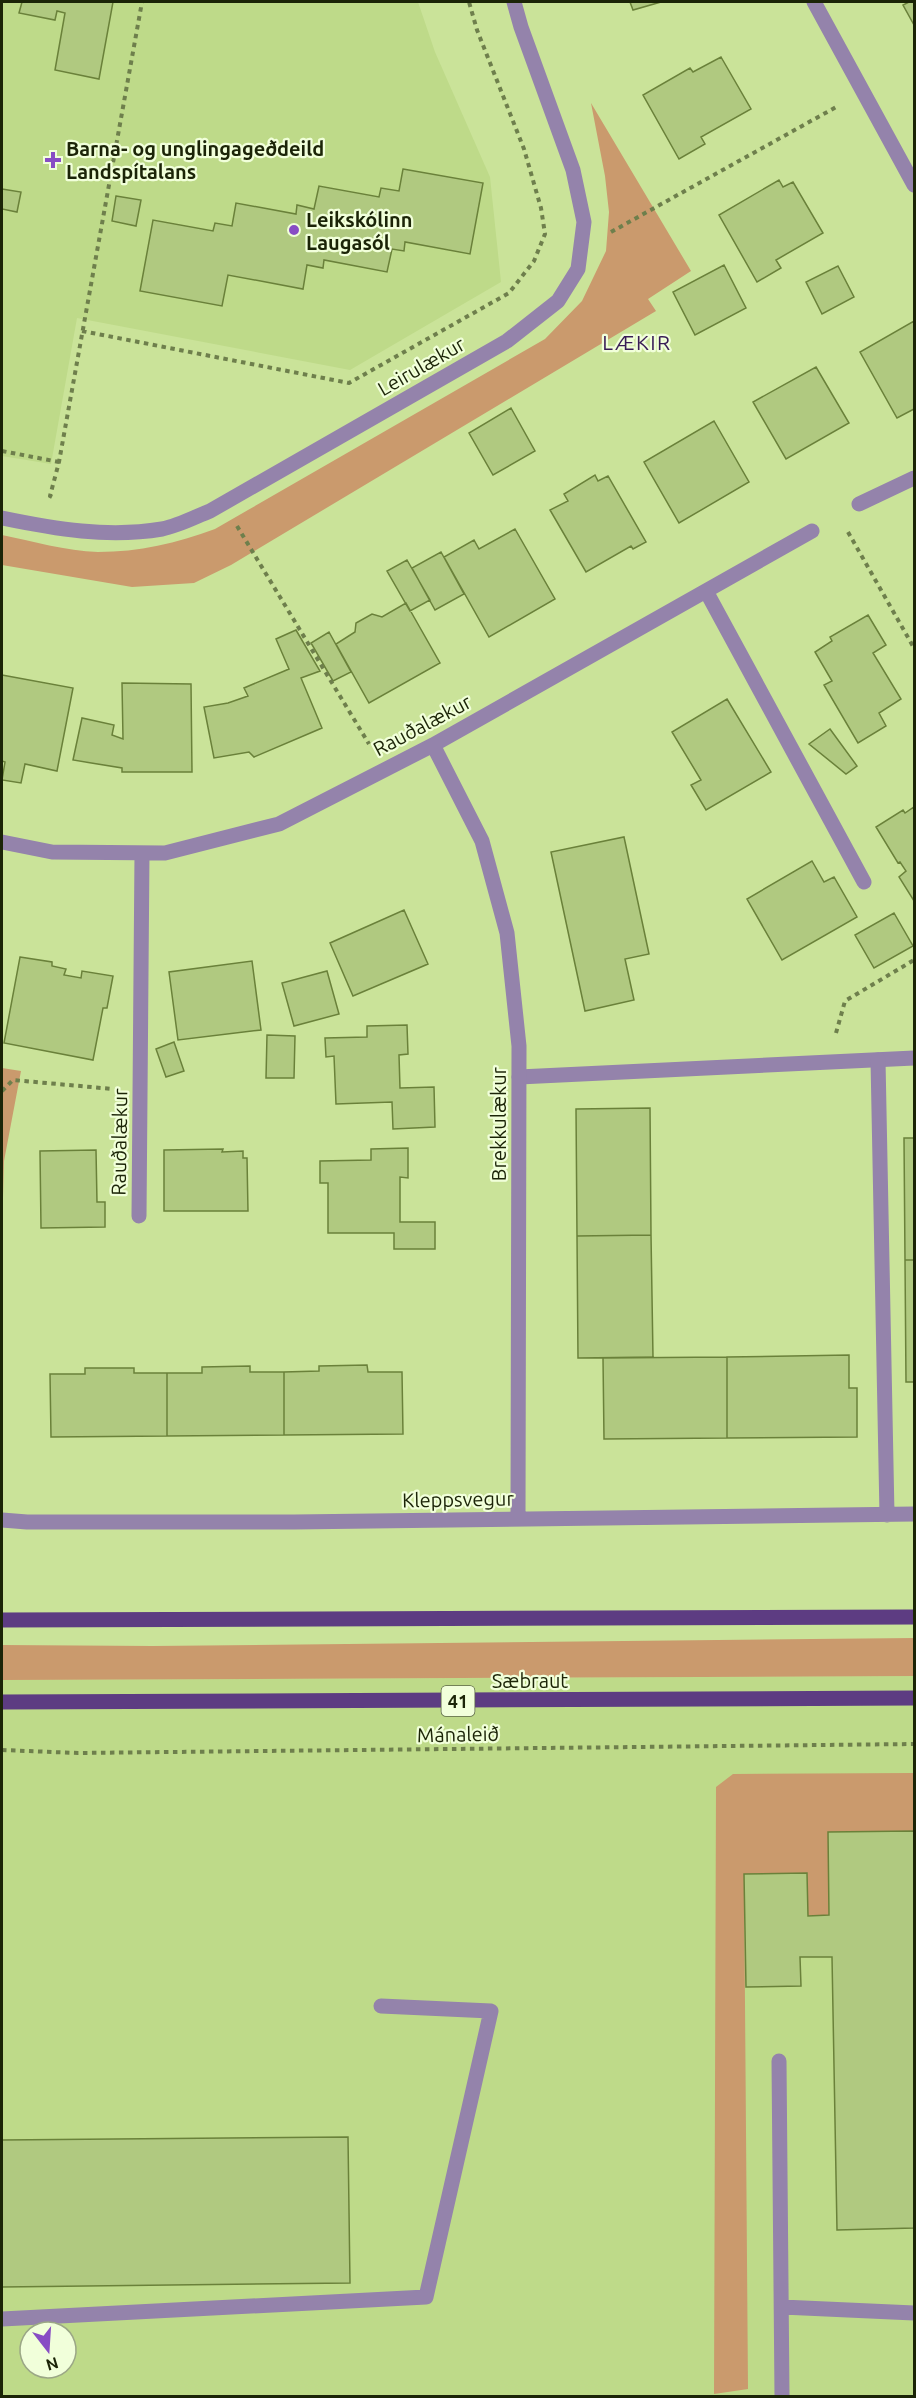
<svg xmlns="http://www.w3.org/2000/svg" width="916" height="2398" viewBox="0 0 916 2398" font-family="Ubuntu,sans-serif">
	<rect width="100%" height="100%" fill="#cae399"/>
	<!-- built -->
	<path fill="#beda89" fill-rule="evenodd" d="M2 2H418L435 52 490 177 501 282 350 370 77 318 51 464 2 456Z
		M914 1676V2396H2V1680ZM30 2332H66V2368H30Z"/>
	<!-- green -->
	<path fill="#ca9a6d" d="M591 103 691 271 648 299 656 311 231 565 194 583 132 587 2 565V535C32 541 66 551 98 552 139 552 177 543 215 529L545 339 582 301 606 251 609 212 605 176Z
		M2 1068 21 1071 4 1161 2 1234Z
		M914 1638V1676L2 1680V1645L153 1646Z
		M914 1773V1831L828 1833 829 1915 808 1916 807 1873 744 1874 748 2389 714 2394 716 1787 733 1774Z"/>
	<!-- building -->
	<path fill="#b0c980" stroke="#6a813a" stroke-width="1.5" d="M22 2H113L99 79 55 70 65 13 57 11 55 20 19 13Z
		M630 2H661L633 10Z
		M909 2H914V25L903 5Z
		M721 57 751 109 701 137 705 144 679 159 643 95 690 68 693 72Z
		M403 169 483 183 470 254 405 242 404 251 392 249 387 272 324 260 323 268 307 265 303 289 228 275 222 306 140 291 153 220 213 231 215 223 232 226 236 203 296 214 297 205 314 209 319 186 379 197 381 188 399 191Z
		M779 180 783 187 793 182 823 233 776 260 781 268 757 282 719 215Z
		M2 189 21 192 17 212 2 209Z
		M116 196 141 200 136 226 112 221Z
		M724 265 746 308 695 335 673 292Z
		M838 266 854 297 822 314 806 282Z
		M914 321V409L897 418 860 352Z
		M816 367 849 423 786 459 753 402Z
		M511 408 535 451 493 475 469 433Z
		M714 421 749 482 679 523 644 462Z
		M595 475 598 481 608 476 646 542 633 549 631 546 586 572 550 510 568 501 564 494Z
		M515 529 555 599 489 637 444 557 474 540 479 549Z
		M441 552 464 594 435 610 412 568Z
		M407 560 430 600 410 611 387 571Z
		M406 603 440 663 369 703 336 644 355 632 356 623 372 614 382 617Z
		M868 615 886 645 873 653 901 699 879 713 886 726 858 743 824 685 832 681 815 652 832 641 830 637Z
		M296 630 320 671 301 678 322 728 254 757 249 752 214 758 204 707 228 703 248 696 244 688 289 669 276 639Z
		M329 632 351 672 333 681 311 643Z
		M2 675 73 688 57 771 25 764 21 783 2 780 5 762 2 761Z
		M122 683 191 684 192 772H122V768L73 760 82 718 114 725 112 735 123 739Z
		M727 699 771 772 706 810 691 785 701 780 672 732Z
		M830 729 857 766 846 774 809 744Z
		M914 807V901L899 877 906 871 900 862 898 863 876 827 903 810 905 813Z
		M624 837 649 954 625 959 634 1000 585 1011 551 852Z
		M812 861 824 882 834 877 857 917 782 960 747 899Z
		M404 910 428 964 353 996 330 943Z
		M894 913 913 946 874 968 855 935Z
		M20 957 52 962V966L66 969 64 975 81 978 82 971 113 976 107 1008H103L93 1060 4 1043Z
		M252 961 261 1030 178 1040 169 972Z
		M327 971 339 1014 294 1026 282 983Z
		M407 1025 408 1054 399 1055 400 1088 434 1087 435 1127 393 1129 392 1102 336 1104 334 1056 326 1057 325 1038 367 1037V1026Z
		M267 1035 295 1036 294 1078H266Z
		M174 1042 184 1071 166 1077 156 1049Z
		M650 1108 651 1235 577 1236 576 1109Z
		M904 1138H914V1260H905Z
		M408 1148V1178L400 1177V1222H435V1249H394V1233H328V1183H320V1161L371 1160V1149Z
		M223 1149 222 1152 243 1151V1158H247L248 1211H164V1150Z
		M96 1150 97 1202H105V1227L41 1228 40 1151Z
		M651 1235 653 1357 578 1358 577 1236Z
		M905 1260H914V1382H906Z
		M849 1355V1388H857V1437L727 1438V1357Z
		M727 1357V1438L604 1439 603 1358Z
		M367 1365 368 1372H402L403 1434 284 1435V1372L319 1371V1366Z
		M250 1366V1372H284V1435L167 1436V1373H202V1367Z
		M85 1368H134V1373H167V1436L51 1437 50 1374H85Z
		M914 1831V2228L837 2230 832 1957H800L801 1986 746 1987 744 1874 807 1873 808 1916 829 1915 828 1832Z
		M348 2137 350 2283 2 2287V2140Z"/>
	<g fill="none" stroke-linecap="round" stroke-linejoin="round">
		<!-- path -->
		<path stroke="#6e7f4c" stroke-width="4" stroke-dasharray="4.5 4.5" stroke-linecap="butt" d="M611 232 838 106
			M82 331 349 383 509 293 534 261 545 234 541 208 524 149 477 30 469 2
			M2 451 59 462
			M52 497 50 496 59 462 142 2
			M237 526 369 744
			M848 532 914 648
			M836 1033 845 1001 914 960
			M2 1091 13 1080 113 1089
			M2 1750 78 1753 914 1744"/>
		<!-- lane -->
		<path stroke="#9483ab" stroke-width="15" d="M519 1077 914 1058
			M779 2061 782 2396
			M782 2307 914 2313
			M2 2319 426 2297 491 2011 381 2006"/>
		<!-- street -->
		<path stroke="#9483ab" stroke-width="15" d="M814 2 914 185
			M859 504 914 478
			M2 518C55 529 108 538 162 529 178 526 195 517 210 511L507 341 558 301 578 269 584 222 573 170 521 27 514 2
			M706 591 864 882
			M433 745 482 841 507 933 519 1046 518 1519
			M2 842 52 852 165 853 279 824 433 745 812 531
			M878 1060 887 1515
			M139 1216 142 853
			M2 1520 27 1522H294L914 1514"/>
		<!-- primary -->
		<path stroke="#5d3c82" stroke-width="15" d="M2 1620 914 1617
			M2 1702 914 1698"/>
	</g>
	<!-- markers -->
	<g fill="#884dc4" stroke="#f1ffda" stroke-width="2">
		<path d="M50 151h6v6h6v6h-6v6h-6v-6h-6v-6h6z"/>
		<circle cx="294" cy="230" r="6"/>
	</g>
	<g text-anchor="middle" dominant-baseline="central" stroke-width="4.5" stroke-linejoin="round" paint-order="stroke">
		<!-- shield labels -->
		<rect fill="#f1ffda" stroke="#5b6646" stroke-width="1.5" x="441.5" y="1686" width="33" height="30" rx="4.5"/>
		<g font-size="18" font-weight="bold" fill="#1b2407">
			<text x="458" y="1701">41</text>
		</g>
		<!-- poi labels -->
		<g font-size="20" font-weight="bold" fill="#1b2407" stroke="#f1ffda" text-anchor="start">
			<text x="66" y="148">Barna- og unglingageðdeild<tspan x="66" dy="23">Landspítalans</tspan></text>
			<text x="306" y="219">Leikskólinn<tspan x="306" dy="23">Laugasól</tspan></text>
		</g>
		<!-- street labels -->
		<g font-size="20" fill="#1b2407" stroke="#f1ffda">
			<text transform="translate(421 366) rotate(-30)">Leirulækur</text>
			<text transform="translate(422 725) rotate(-28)">Rauðalækur</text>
			<text transform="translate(498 1124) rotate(-90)">Brekkulækur</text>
			<text transform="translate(119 1142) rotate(-89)">Rauðalækur</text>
			<text transform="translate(458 1499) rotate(-1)">Kleppsvegur</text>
			<text x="530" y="1680">Sæbraut</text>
			<text transform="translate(458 1734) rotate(-1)">Mánaleið</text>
		</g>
		<!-- neighbourhood labels -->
		<g font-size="21" letter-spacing="1.5" fill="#381c55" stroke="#f1ffda">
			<text x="637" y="342">LÆKIR</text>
		</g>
	</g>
	<!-- border -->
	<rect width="916" height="2398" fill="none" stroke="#1b2407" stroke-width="6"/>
	<!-- north arrow -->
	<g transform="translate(48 2350) rotate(163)"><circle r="28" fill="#f1ffda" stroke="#9ba786" stroke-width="1.5"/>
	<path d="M0-4.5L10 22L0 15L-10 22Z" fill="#884dc4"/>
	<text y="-9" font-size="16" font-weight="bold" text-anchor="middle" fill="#1b2407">N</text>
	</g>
</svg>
